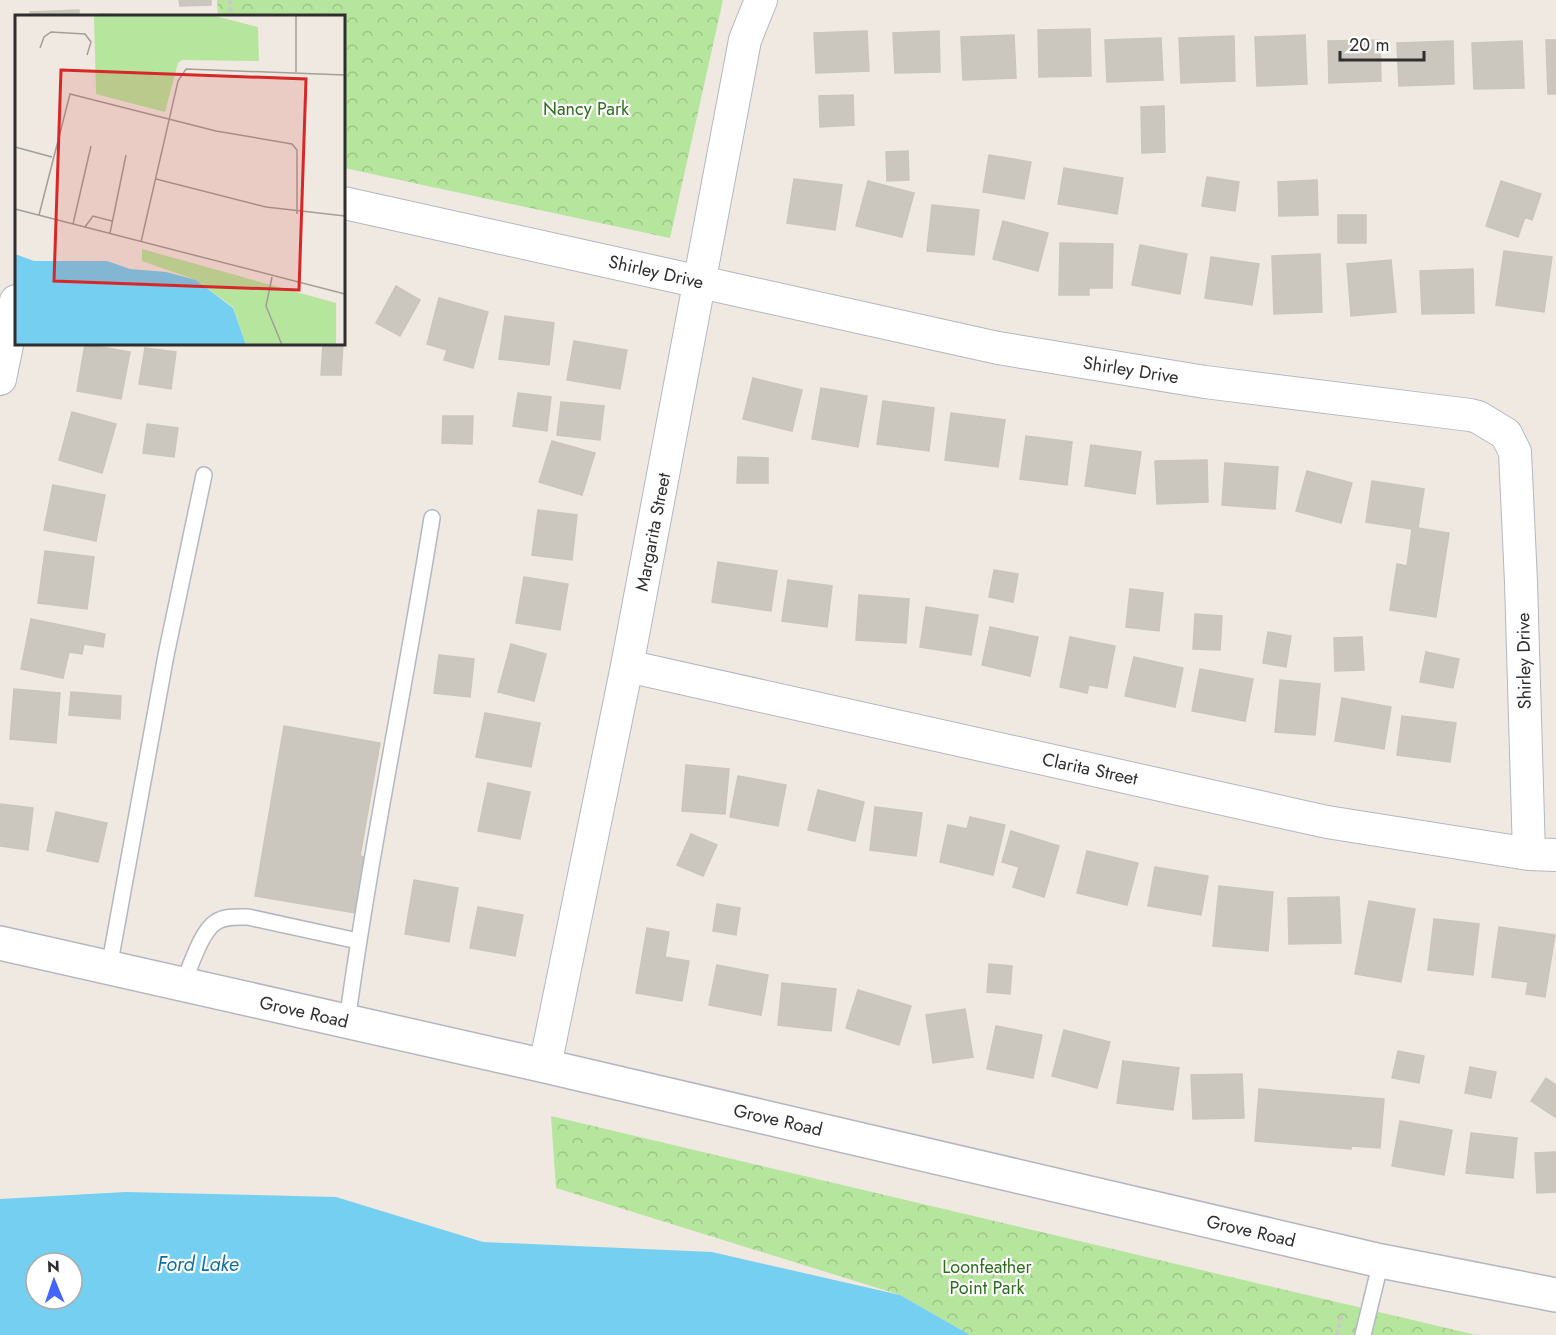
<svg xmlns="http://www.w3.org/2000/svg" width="1556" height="1335" viewBox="0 0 1556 1335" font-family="Jost,sans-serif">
	<defs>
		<pattern id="park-crowns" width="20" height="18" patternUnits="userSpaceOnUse" patternTransform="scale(1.5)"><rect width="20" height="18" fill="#b6e59e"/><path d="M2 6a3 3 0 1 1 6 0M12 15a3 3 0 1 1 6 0" fill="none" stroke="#9dc588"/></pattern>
	</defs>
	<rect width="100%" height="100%" fill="#efe9e1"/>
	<!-- park -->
	<path fill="url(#park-crowns)" d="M217 0H723L670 238 344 168V16H218Z
		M551 1116 1476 1335H970L900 1295 556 1188Z"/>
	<!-- water -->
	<path fill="#75cff0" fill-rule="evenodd" d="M125 1192 336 1197 483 1242 712 1252 900 1295 970 1335H0V1199ZM36 1263H72V1299H36Z"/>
	<!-- building -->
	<path fill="#cbc7bf" stroke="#cbc5ba" stroke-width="1.5" d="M179 0H211V5L180 6Z
		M79 10V16H30V12Z
		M100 14 148 16H100Z
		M1090 29 1091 76 1039 77 1038 30Z
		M867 31 869 71 816 73 814 33Z
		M939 31 940 72 895 73 893 33Z
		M1014 35 1016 78 963 80 961 37Z
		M1305 35 1307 84 1257 86 1255 37Z
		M1234 36 1235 81 1181 83 1179 38Z
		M1161 38 1163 80 1107 82 1105 40Z
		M1380 40 1381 81 1329 83 1328 41Z
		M1546 40H1556V94H1548Z
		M1453 41 1454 84 1399 86 1397 43Z
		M1522 41 1524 88 1474 89 1472 43Z
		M853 95 854 125 820 127 819 96Z
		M1164 106 1165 152 1142 153 1141 107Z
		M908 151 909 180 887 181 886 152Z
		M989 155 1031 162 1024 199 983 192Z
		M1064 168 1123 178 1117 214 1058 204Z
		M1207 177 1239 182 1235 211 1202 206Z
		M794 179 842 185 835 230 787 223Z
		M1317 180 1318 215 1279 216 1278 182Z
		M868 181 914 193 902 237 856 226Z
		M1501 181 1541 194 1532 220 1525 217 1518 237 1486 226Z
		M932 205 979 210 974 255 927 251Z
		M1338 215H1366V243H1338Z
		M1003 221 1048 233 1038 271 993 259Z
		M1060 243 1113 244 1112 288H1089V295H1059Z
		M1140 245 1187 254 1180 294 1132 285Z
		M1504 251 1552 257 1544 312 1496 305Z
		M1320 254 1322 312 1274 314 1272 256Z
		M1211 257 1259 264 1252 305 1205 298Z
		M1391 260 1396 312 1351 316 1347 264Z
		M1473 269 1474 313 1422 314 1420 271Z
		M396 286 420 300 400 336 376 323Z
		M439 298 488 312 473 368 444 360 447 350 427 344Z
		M505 316 554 323 549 365 499 359Z
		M574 341 627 350 620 389 567 380Z
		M85 344 130 352 121 399 77 391Z
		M323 344H343L341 375H321Z
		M145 348 176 352 171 389 139 384Z
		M753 378 802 390 792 431 743 419Z
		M821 388 867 396 858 447 812 439Z
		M518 393 551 397 547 431 513 426Z
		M883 401 934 408 929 451 877 444Z
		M561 402 604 406 600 440 557 435Z
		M72 412 116 424 102 473 59 460Z
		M951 413 1005 420 998 467 945 460Z
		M443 416H473L472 444 442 443Z
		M147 424 178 428 174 457 143 453Z
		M1026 436 1072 442 1067 485 1020 479Z
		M552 441 595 453 582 495 539 482Z
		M1091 445 1141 452 1135 494 1085 486Z
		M738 457 768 458V483H737Z
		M1207 460 1208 502 1157 504 1155 461Z
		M1225 463 1278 467 1275 509 1222 505Z
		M1307 471 1352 483 1341 523 1296 511Z
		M1372 481 1424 489 1418 528 1449 533 1436 617 1390 610 1397 564 1407 566 1412 529 1366 522Z
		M53 485 105 495 96 541 44 530Z
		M538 510 577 515 572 560 532 555Z
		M45 551 94 557 87 609 38 603Z
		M718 562 777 571 771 611 712 602Z
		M994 570 1018 574 1013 602 989 597Z
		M524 577 568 584 560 630 516 623Z
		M788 580 832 586 827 627 782 621Z
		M1130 589 1163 593 1159 631 1126 627Z
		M859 595 909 599 906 643 856 640Z
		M926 607 978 615 971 655 920 647Z
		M1195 614 1222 616 1220 650 1193 649Z
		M31 619 105 634 103 647 84 644 82 654 69 652 63 678 21 669Z
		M990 627 1038 637 1030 676 982 665Z
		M1268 632 1291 636 1286 667 1263 663Z
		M1070 637 1115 646 1107 688 1089 685 1087 693 1060 687Z
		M1362 637 1364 670 1335 671 1334 638Z
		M511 644 546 654 534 701 498 692Z
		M1426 652 1459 659 1453 688 1420 682Z
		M439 655 474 659 470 697 434 693Z
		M1134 657 1183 668 1175 707 1125 696Z
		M1200 669 1253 679 1245 721 1192 711Z
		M1280 680 1320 684 1315 735 1275 732Z
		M14 689 60 693 56 743 10 739Z
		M71 692 121 696 120 719 69 715Z
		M1342 698 1391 707 1384 749 1335 741Z
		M485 713 540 723 531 767 476 757Z
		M1402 716 1456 723 1450 762 1397 755Z
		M284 726 380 743 360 856 365 857 355 913 255 896Z
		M686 765 729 769 725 814 682 811Z
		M738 776 786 785 778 826 730 817Z
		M488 783 530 792 520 839 478 831Z
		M818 790 864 802 855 841 808 830Z
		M0 804 33 808 28 850 0 846Z
		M875 807 922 813 916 856 870 850Z
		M56 812 107 823 98 862 47 851Z
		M970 817 1005 825 993 875 940 862 948 825 967 829Z
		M1011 831 1059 846 1044 897 1013 887 1019 867 1002 862Z
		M691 834 717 845 703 876 677 865Z
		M1087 851 1138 863 1127 905 1077 893Z
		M1155 867 1208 876 1201 915 1148 906Z
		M414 880 458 888 449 942 405 934Z
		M1219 886 1273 892 1268 951 1213 946Z
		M1339 897 1341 943 1289 944 1288 898Z
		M1369 901 1415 909 1401 982 1355 974Z
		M717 904 740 908 736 935 713 931Z
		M478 907 523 915 515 956 470 948Z
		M1434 919 1479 924 1473 975 1428 970Z
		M1499 927 1555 935 1545 997 1526 994 1528 982 1492 977Z
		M647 928 669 932 665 957 689 961 682 1001 636 993Z
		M989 964 1012 966 1010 994 987 992Z
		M717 965 768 975 761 1015 709 1005Z
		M782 983 836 989 831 1031 778 1025Z
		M858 990 911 1006 899 1045 846 1028Z
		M965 1009 973 1057 933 1063 926 1015Z
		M996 1026 1042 1035 1033 1078 987 1069Z
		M1064 1030 1110 1042 1097 1088 1052 1076Z
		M1398 1051 1424 1056 1419 1083 1392 1078Z
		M1123 1061 1179 1068 1173 1110 1117 1103Z
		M1470 1067 1496 1072 1491 1098 1465 1093Z
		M1242 1074 1244 1118 1193 1119 1191 1075Z
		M1546 1078 1556 1085 1555 1117 1531 1101Z
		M1259 1089 1384 1099 1380 1148 1351 1146V1149L1255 1141Z
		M1400 1121 1452 1130 1444 1175 1392 1166Z
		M1471 1133 1517 1138 1513 1178 1466 1173Z
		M1556 1152V1192L1537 1193 1535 1153Z"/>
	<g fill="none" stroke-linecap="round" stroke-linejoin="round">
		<!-- service casing -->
		<g stroke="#b4b7c1" stroke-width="18">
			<path id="service" d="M109 968 166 655 204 475
				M183 984C190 968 201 931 216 922 225 916 237 917 248 917L358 941
				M347 1022C370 853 405 686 432 518
				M1363 1335 1381 1261"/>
		</g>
		<!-- minor casing -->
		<g stroke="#b4b7c1" stroke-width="34">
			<path id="minor" d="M344 203 998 348 1205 382 1470 415 1478 417 1506 434 1515 452 1521 582 1529 854
				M0 379 16 301
				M627 666 1327 822 1529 854 1556 855
				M545 1066 627 666 745 40 761 0"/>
		</g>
		<!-- secondary casing -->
		<g stroke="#b4b7c1" stroke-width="36">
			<path id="secondary" d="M0 943 545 1066 1381 1261 1556 1295"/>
		</g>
		<!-- path -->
		<path stroke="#c9c9c9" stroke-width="4" stroke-dasharray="4.5 3" stroke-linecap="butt" d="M230 0 231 16
			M1337 1335 1341 1316"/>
		<!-- service -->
		<use href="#service" stroke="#fff" stroke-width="15"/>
		<!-- minor -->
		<use href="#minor" stroke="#fff" stroke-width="32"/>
		<!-- secondary -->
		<use href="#secondary" stroke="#fff" stroke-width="33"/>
	</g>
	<g text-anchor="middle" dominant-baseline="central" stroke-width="4.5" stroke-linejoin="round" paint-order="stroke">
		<!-- park labels -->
		<g font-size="18" fill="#2c6e1b" stroke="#fff">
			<text x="586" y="109">Nancy Park</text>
			<text x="987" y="1267">Loonfeather<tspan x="987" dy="21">Point Park</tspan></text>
		</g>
		<!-- street labels -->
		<g font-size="18" fill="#2e2e2e" stroke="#fff">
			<text transform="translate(656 272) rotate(13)">Shirley Drive</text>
			<text transform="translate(1131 370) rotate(9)">Shirley Drive</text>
			<text transform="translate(653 532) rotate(-79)">Margarita Street</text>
			<text transform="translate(1524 661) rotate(-91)">Shirley Drive</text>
			<text transform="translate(1090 769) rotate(12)">Clarita Street</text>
			<text transform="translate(304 1012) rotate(13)">Grove Road</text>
			<text transform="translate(778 1120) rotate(13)">Grove Road</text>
			<text transform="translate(1251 1231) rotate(13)">Grove Road</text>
		</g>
		<!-- water labels -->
		<g font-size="20" font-style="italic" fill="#0d6fa3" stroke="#fff">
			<text x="198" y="1264">Ford Lake</text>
		</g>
	</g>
	<!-- overview -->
	<g transform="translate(15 15)">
		<rect width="330" height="330" fill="#efe9e1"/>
		<path d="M79 0H196L243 12 244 46 167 45 163 48 150 97 81 79ZM127 234 321 288V330H231L218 292 181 265 127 246Z" fill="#b6e59e"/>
		<path d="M0 239 19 246H92L115 254 151 257 181 265 218 293 231 330H0Z" fill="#75cff0"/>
		<path fill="none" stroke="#a29e99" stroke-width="1.5" d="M281 0V57M25 33 29 22 36 17 70 19 76 27 72 40M0 132 37 142M141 164 251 192 330 201M0 194 330 279M24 200 55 79 201 116 277 129 282 135V199M58 209 76 131M70 212 78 201 97 206M95 218 111 140M126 227 163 66 171 54 330 60M257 262 251 291 267 330"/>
		<path fill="#d62828" fill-opacity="0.15" stroke="#d62828" stroke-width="3" d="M46 55 291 64 284 275 39 266Z"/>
		<rect width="330" height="330" fill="none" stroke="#2e2e2e" stroke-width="3"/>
	</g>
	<!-- north arrow -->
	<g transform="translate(54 1281) rotate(358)"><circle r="28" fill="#ffffff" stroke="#ababab" stroke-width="1.5"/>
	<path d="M0-4.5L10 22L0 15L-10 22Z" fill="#4264fb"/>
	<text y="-9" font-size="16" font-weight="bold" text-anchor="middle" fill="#2e2e2e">N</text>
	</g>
	<!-- scale -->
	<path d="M1340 51v9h84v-9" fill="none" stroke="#2e2e2e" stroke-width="3"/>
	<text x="1349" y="51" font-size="18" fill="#2e2e2e" stroke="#ffffff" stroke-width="4.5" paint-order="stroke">20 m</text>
</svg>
